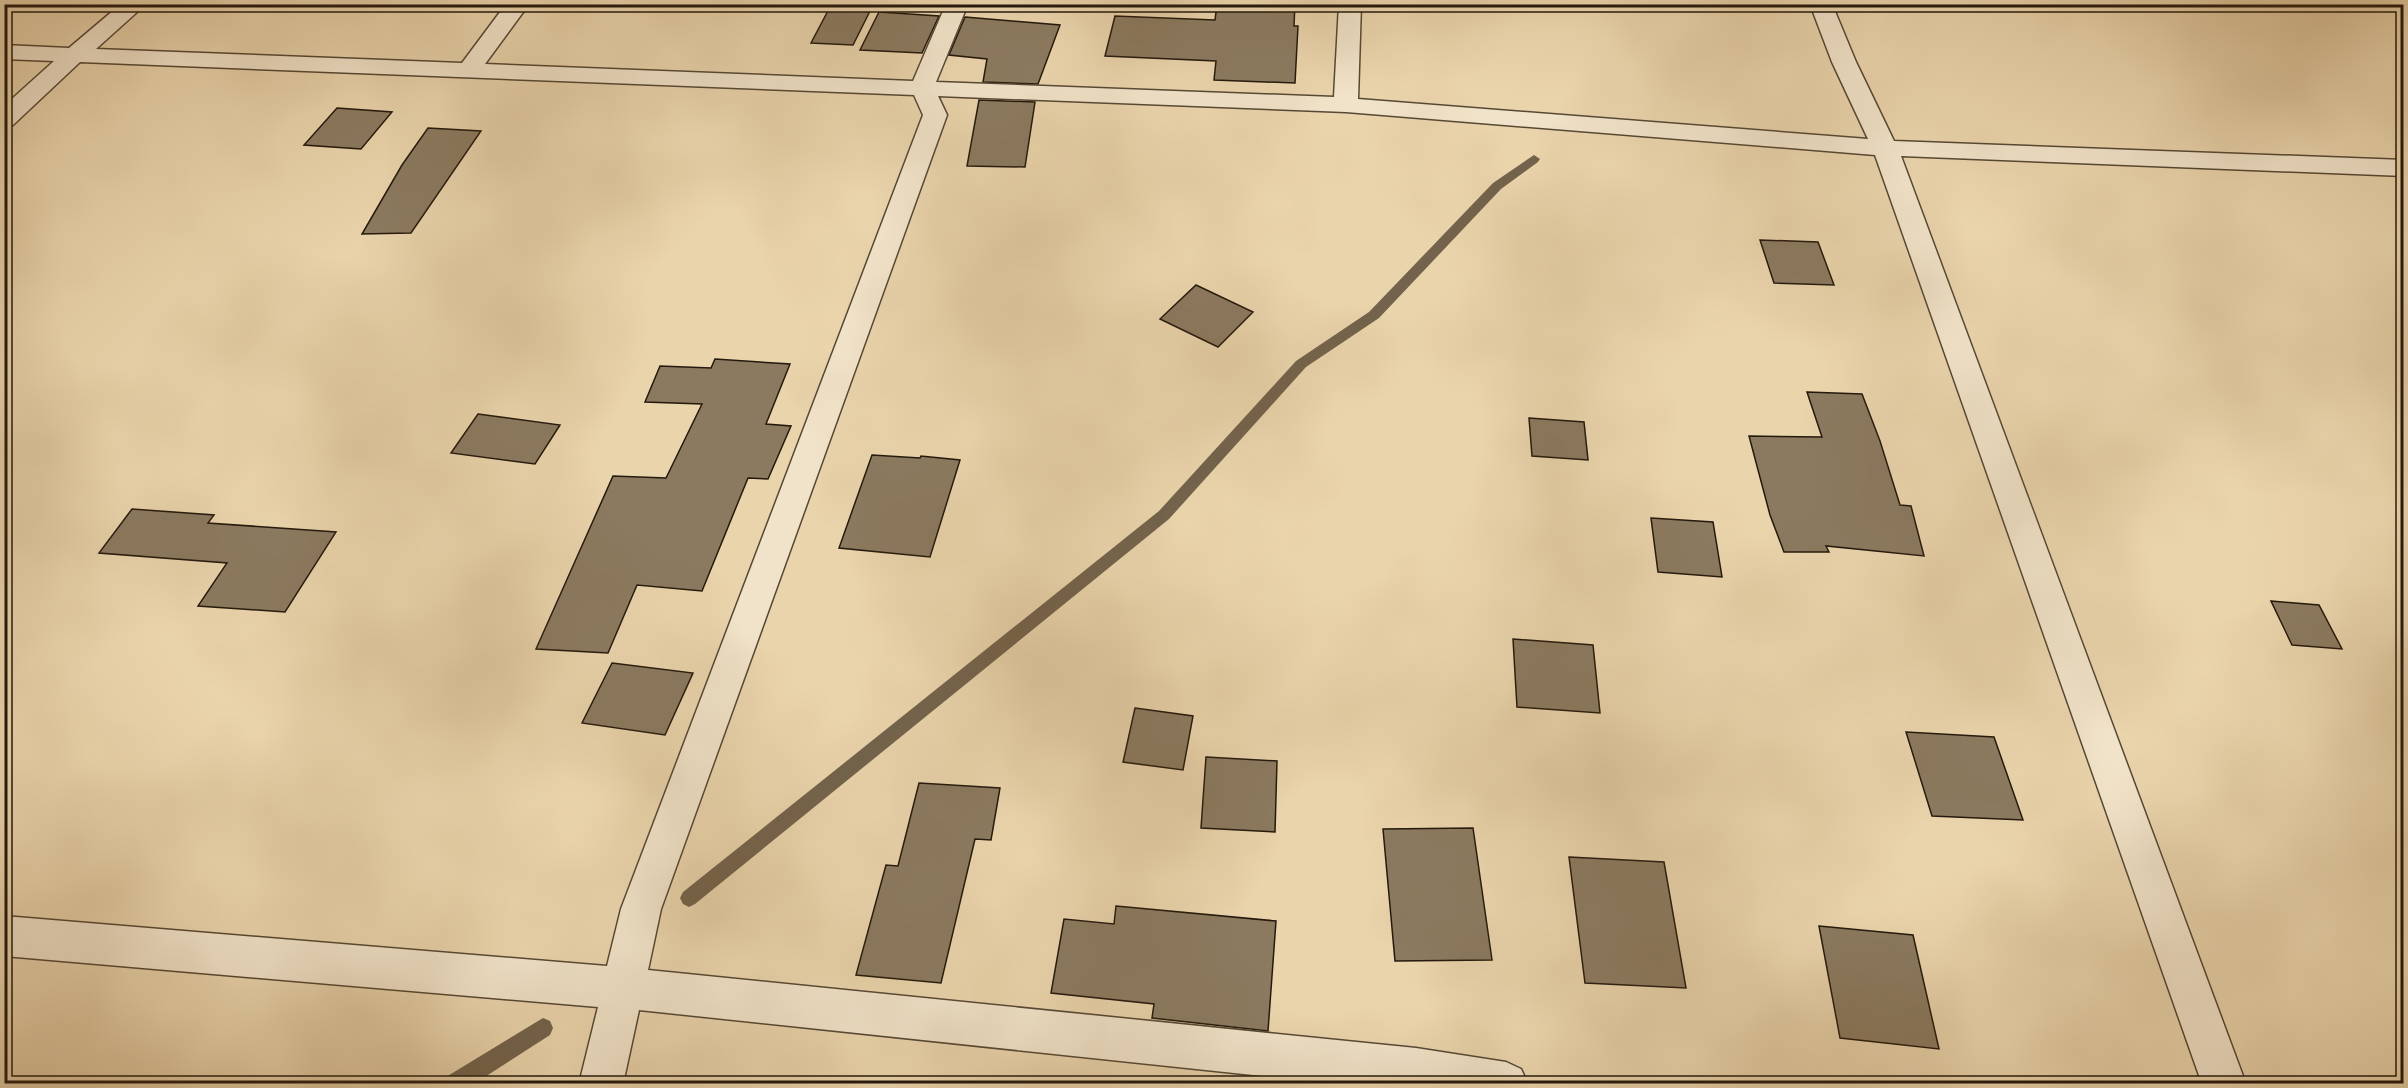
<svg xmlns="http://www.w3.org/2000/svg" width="2408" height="1088" viewBox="0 0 2408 1088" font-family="'IM FELL Double Pica',serif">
	<rect width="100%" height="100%" fill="#ead4ac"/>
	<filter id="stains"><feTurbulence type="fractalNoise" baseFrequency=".00333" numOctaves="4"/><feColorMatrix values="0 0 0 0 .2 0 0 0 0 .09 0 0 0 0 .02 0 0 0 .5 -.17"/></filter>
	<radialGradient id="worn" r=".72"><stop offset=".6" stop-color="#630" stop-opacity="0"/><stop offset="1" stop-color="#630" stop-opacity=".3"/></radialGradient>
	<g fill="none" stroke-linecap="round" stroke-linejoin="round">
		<!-- stream -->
		<path fill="#73634c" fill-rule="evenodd" d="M1534 155 1540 159 1538 162 1501 189 1379 318 1306 367 1169 519 695 904 689 907 683 904 680 898 683 892 1159 511 1296 361 1369 312 1493 183Z
			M543 1018 550 1021 553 1028 550 1035 474 1084H443L446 1077Z"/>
	</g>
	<!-- building -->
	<path fill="#8b7a60" stroke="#24190d" stroke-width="1.5" d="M1217 4H1295L1294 26H1298L1295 83 1214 80 1216 61 1105 56 1115 16 1215 20Z
		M830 7 871 9 853 45 811 43Z
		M879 12 939 16 922 53 860 50Z
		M965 17 1060 25 1038 84 983 82 987 59 949 55Z
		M979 100 1035 102 1025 167 967 166Z
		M337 108 392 112 361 149 304 145Z
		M428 128 481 131 411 233 362 234 402 165Z
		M1760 240 1818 242 1834 285 1774 283Z
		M1196 285 1253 312 1218 347 1160 319Z
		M715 359 790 364 766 424 791 426 768 479 748 478 702 591 637 585 608 653 536 649 613 476 666 478 702 404 645 402 660 366 711 368Z
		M1807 392 1862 394 1880 441 1900 505 1911 506 1924 556 1826 546 1829 552H1784L1770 515 1749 436 1822 437Z
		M478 414 560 425 535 464 451 453Z
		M1529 418 1584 422 1588 460 1532 456Z
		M872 455 920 458 921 456 960 460 930 557 839 548Z
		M132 509 214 515 208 523 336 532 285 612 198 606 227 563 99 553Z
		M1651 518 1713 522 1722 577 1658 572Z
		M2271 601 2319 605 2342 649 2292 645Z
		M1513 639 1593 645 1600 713 1517 707Z
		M612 663 693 673 665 735 582 723Z
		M1135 708 1193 716 1183 770 1123 762Z
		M1906 732 1994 737 2023 820 1932 816Z
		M1206 757 1277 761 1275 832 1201 828Z
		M919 783 1000 788 991 840 975 839 941 983 856 975 886 865 898 866Z
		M1473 828 1492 960 1395 961 1383 829Z
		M1569 857 1664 862 1686 988 1585 983Z
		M1116 906 1276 921 1268 1031 1152 1018 1154 1004 1051 993 1064 919 1114 924Z
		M1819 926 1913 935 1939 1049 1840 1038Z"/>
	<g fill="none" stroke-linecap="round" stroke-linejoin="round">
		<!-- minor casing -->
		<g stroke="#564835" stroke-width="3">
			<path id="minor" d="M121 4H146L96 49 462 63 506 4H529L485 64 913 81 946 4H968L936 82 1334 97 1339 4H1361L1358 99 1868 139 1832 62 1810 4H1832L1856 62 1894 141 2404 160V176L1901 156 2246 1084H2202L1875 155 1346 112 938 96 947 115 661 909 648 970 1416 1048 1506 1062 1521 1069 1528 1084H1338L639 1010 623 1084H579L598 1007 4 956V916L607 966 621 909 923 115 914 95 80 62 13 125 4 127V106L54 61 4 59V45L69 48Z"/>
		</g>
		<!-- minor -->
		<use href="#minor" fill="#f1e3c9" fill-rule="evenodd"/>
	</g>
	<!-- margin -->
	<rect width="2408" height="1088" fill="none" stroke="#ead4ac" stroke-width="24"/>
	<rect x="6" y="6" width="2396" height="1076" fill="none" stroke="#24190d" stroke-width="3"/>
	<rect x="12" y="12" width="2384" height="1064" fill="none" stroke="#24190d" stroke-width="1.5"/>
	<rect width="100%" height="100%" filter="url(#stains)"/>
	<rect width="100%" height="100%" fill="url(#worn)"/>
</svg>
